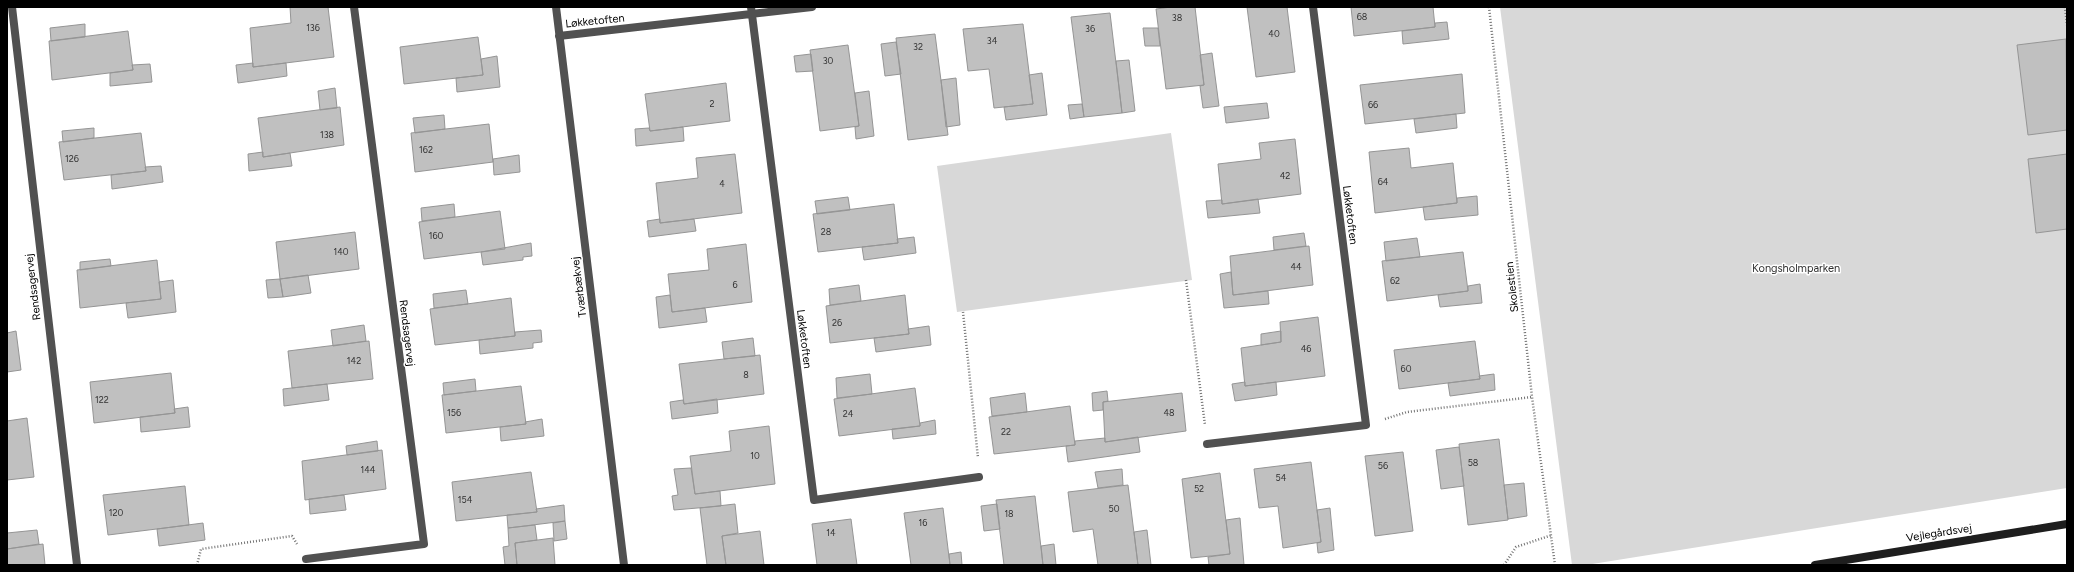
<svg xmlns="http://www.w3.org/2000/svg" width="2074" height="572" viewBox="0 0 2074 572" font-family="Figtree,sans-serif">
	<rect width="100%" height="100%" fill="#fff"/>
	<!-- green -->
	<path fill="#d8d8d8" d="M1500 7H2067V488L1586 565H1572Z
		M1171 133 1192 280 957 312 937 166Z"/>
	<!-- building -->
	<path fill="#c0c0c0" stroke="#959595" d="M290 7H328L334 57 253 67 250 28 291 23Z
		M1171 7H1195L1204 85 1166 89 1156 9Z
		M1247 7H1287L1295 72 1256 77Z
		M1351 7H1433L1435 27 1354 36Z
		M1110 13 1122 113 1084 117 1071 17Z
		M1447 22 1449 39 1403 44 1402 31 1435 27V23Z
		M85 24V37L51 41 50 28Z
		M1023 24 1033 104 994 108 989 69 968 71 963 29Z
		M1143 28H1158L1160 46H1145Z
		M128 31 133 70 52 80 49 41Z
		M935 34 948 135 908 140 896 38Z
		M478 37 483 75 404 84 400 47Z
		M2066 39 2067 130 2028 135 2017 45Z
		M896 42 901 74 885 76 881 44Z
		M848 45 859 126 820 131 810 50Z
		M1212 53 1219 106 1203 108 1200 86 1204 85 1200 55Z
		M811 54 813 71 796 72 794 56Z
		M497 56 500 87 457 92 456 78 483 75 481 59Z
		M1129 60 1135 111 1122 113 1116 61Z
		M253 63V67L286 63 287 76 238 83 236 65Z
		M150 64 152 82 110 86V73L133 70 132 65Z
		M1042 73 1047 115 1006 120 1004 107 1033 104 1029 75Z
		M1462 74 1465 113 1365 124 1360 85Z
		M956 78 960 125 946 127 941 80Z
		M726 83 730 121 650 131 645 94Z
		M335 88 337 108 320 110 318 91Z
		M869 91 874 136 856 139 855 127 859 126 855 93Z
		M1267 103 1269 118 1226 123 1224 107Z
		M1082 104 1084 117 1070 119 1068 105Z
		M340 107 344 145 263 157 258 118Z
		M1456 114 1457 128 1416 133 1414 119Z
		M444 115 445 129 415 133 413 118Z
		M489 124 493 162 415 172 411 133Z
		M683 127 684 141 636 146 635 129 649 128 650 131Z
		M94 128V138L63 142 62 131Z
		M141 133 146 171 64 180 59 142Z
		M1295 139 1301 194 1222 204 1218 164 1261 159 1259 143Z
		M1409 148 1411 168 1453 163 1457 203 1375 213 1369 152Z
		M263 152V157L290 153 292 166 249 171 248 154Z
		M735 154 742 213 660 223 656 183 698 178 696 158Z
		M2067 154V229L2036 233 2028 159Z
		M519 155 520 172 494 175 493 159Z
		M161 166 163 182 112 189 111 175 146 171 145 167Z
		M1477 196 1478 215 1425 220 1423 207 1457 203V198Z
		M848 197 850 210 817 214 815 201Z
		M1258 199 1260 213 1208 218 1206 201 1222 200V204Z
		M454 204 455 217 422 221 421 208Z
		M894 204 898 243 818 252 813 214Z
		M500 211 505 249 424 259 419 222Z
		M660 219V223L694 219 696 231 649 237 647 221Z
		M355 232 359 269 280 279 276 242Z
		M1304 233 1306 246 1274 250 1273 237Z
		M914 237 916 253 864 260 862 247 898 243 897 239Z
		M1417 238 1420 257 1386 261 1384 242Z
		M531 243 532 256 523 257V260L483 265 481 252Z
		M746 244 752 302 672 312 668 274 709 270 707 249Z
		M1309 246 1313 285 1233 295 1230 256Z
		M1463 252 1468 291 1387 301 1382 261Z
		M110 259 111 266 80 270V262Z
		M157 260 161 299 80 308 77 270Z
		M1231 272 1233 295 1268 291 1269 304 1224 308 1220 274Z
		M308 275 311 293 283 297 280 279Z
		M280 279 283 297 268 298 266 280Z
		M173 280 176 312 128 318 126 303 161 299 159 282Z
		M1480 284 1482 303 1440 307 1438 295 1468 291V286Z
		M859 285 861 301 830 305 829 289Z
		M466 290 468 304 434 308 433 294Z
		M670 295 672 312 705 308 707 322 659 328 656 297Z
		M905 295 909 334 830 343 826 306Z
		M511 298 515 336 435 345 430 309Z
		M1318 317 1325 376 1245 386 1241 348 1281 342 1280 322Z
		M364 325 366 341 333 346 331 330Z
		M929 326 931 345 876 352 874 338 909 334 908 329Z
		M541 330 542 342 533 343V348L480 354 479 340 515 336V332Z
		M16 331 21 370 7 372V333Z
		M1281 331V342L1261 345V334Z
		M753 338 755 356 724 359 722 342Z
		M369 341 373 379 292 388 288 351Z
		M1475 341 1480 379 1399 389 1394 350Z
		M760 355 764 394 684 404 679 364Z
		M171 373 175 413 94 423 90 382Z
		M870 374 872 394 837 398 836 378Z
		M1494 374 1495 390 1450 396 1448 383 1480 379 1479 376Z
		M475 379 476 391 444 395 443 383Z
		M1245 382V386L1276 382 1277 395 1235 401 1232 384Z
		M327 384 329 400 284 406 283 389Z
		M521 386 526 424 446 433 442 395Z
		M915 388 920 426 839 436 834 399Z
		M1107 391 1108 401 1103 402V410L1093 411 1092 393Z
		M1025 393 1027 412 992 416 990 398Z
		M1182 393 1186 431 1105 442 1103 402Z
		M717 399 718 413 672 419 670 402 683 400 684 404Z
		M1070 406 1075 445 994 454 989 417Z
		M188 407 190 427 141 432 140 417 175 413 174 409Z
		M27 418 34 477 7 480V421Z
		M542 419 544 436 501 441 500 427 526 424 525 422Z
		M935 420 936 434 893 439 892 429 920 426V423Z
		M769 426 775 484 695 494 690 456 731 451 729 431Z
		M1138 437 1140 452 1068 462 1066 446 1075 445V441L1105 438V442Z
		M1499 439 1508 520 1468 525 1459 444Z
		M377 441 378 451 347 455 346 446Z
		M1459 447 1464 486 1441 489 1436 450Z
		M382 450 386 489 305 500 302 461Z
		M1403 452 1413 531 1375 536 1365 456Z
		M1311 462 1321 542 1283 548 1278 506 1259 508 1254 469Z
		M691 468 695 494 720 491 721 506 674 510 672 496 678 495 674 469Z
		M1122 469 1123 485 1098 488 1095 472Z
		M531 472 537 512 456 521 452 482Z
		M1220 473 1230 554 1191 558 1182 479Z
		M1524 483 1527 516 1508 519 1504 485Z
		M1128 485 1138 565H1098L1093 529 1073 532 1068 492Z
		M185 486 189 525 108 535 103 495Z
		M344 495 346 510 310 514 309 499Z
		M1035 496 1043 565H1004L996 500Z
		M735 504 738 533 722 536 726 565H707L700 508Z
		M997 504 1000 529 984 531 981 506Z
		M564 505 565 521 508 528 507 515 537 512 536 509Z
		M943 508 950 565H911L904 513Z
		M1330 508 1334 550 1318 553 1317 543 1321 542 1317 510Z
		M1240 518 1244 565H1209L1208 557 1230 554 1226 520Z
		M851 519 857 565H817L812 524Z
		M565 521 567 539 554 541 553 523Z
		M203 523 205 540 159 546 157 529Z
		M535 525 537 540 515 543 517 565H505L503 547 509 546 508 528Z
		M37 530 39 544 7 549V533Z
		M1147 530 1151 565H1135H1138L1134 532Z
		M760 531 764 565H726L722 536Z
		M553 538 555 565H517L515 543Z
		M43 544 45 565H7V549Z
		M1054 544 1056 565H1043L1041 546Z
		M961 552 962 565H950L949 554Z"/>
	<g fill="none" stroke-linecap="round" stroke-linejoin="round">
		<!-- path -->
		<path stroke="#737373" stroke-width="2.5" stroke-dasharray="1 2" stroke-linecap="butt" d="M1489 7 1532 397 1555 565
			M2065 7 2067 25
			M1186 280 1205 425
			M963 312 978 458
			M1385 419 1407 412 1532 397
			M197 565 201 549 292 536 297 544
			M1504 565 1516 547 1552 535"/>
		<!-- street -->
		<path stroke="#515151" stroke-width="8" d="M12 7 77 565
			M556 7 624 565
			M751 7 814 500 979 477
			M559 36 812 7
			M1207 444 1366 425 1313 7
			M306 559 424 544 354 7"/>
		<!-- secondary -->
		<path stroke="#1e1e1e" stroke-width="8" d="M1815 565 2067 524"/>
	</g>
	<g text-anchor="middle" dominant-baseline="central" stroke-width="3" stroke-linejoin="round" paint-order="stroke">
		<!-- number labels -->
		<g font-size="9" fill="#303030">
			<text x="1362" y="16">68</text>
			<text x="1177" y="17">38</text>
			<text x="313" y="27">136</text>
			<text x="1090" y="28">36</text>
			<text x="1274" y="33">40</text>
			<text x="992" y="40">34</text>
			<text x="918" y="46">32</text>
			<text x="828" y="60">30</text>
			<text x="712" y="103">2</text>
			<text x="1373" y="104">66</text>
			<text x="327" y="134">138</text>
			<text x="426" y="149">162</text>
			<text x="72" y="158">126</text>
			<text x="1285" y="175">42</text>
			<text x="1383" y="181">64</text>
			<text x="722" y="183">4</text>
			<text x="826" y="231">28</text>
			<text x="436" y="235">160</text>
			<text x="341" y="251">140</text>
			<text x="1296" y="266">44</text>
			<text x="1395" y="280">62</text>
			<text x="735" y="284">6</text>
			<text x="837" y="322">26</text>
			<text x="1306" y="348">46</text>
			<text x="354" y="360">142</text>
			<text x="1406" y="368">60</text>
			<text x="746" y="374">8</text>
			<text x="102" y="399">122</text>
			<text x="454" y="412">156</text>
			<text x="1169" y="412">48</text>
			<text x="848" y="413">24</text>
			<text x="1006" y="431">22</text>
			<text x="755" y="455">10</text>
			<text x="1473" y="462">58</text>
			<text x="1383" y="465">56</text>
			<text x="368" y="469">144</text>
			<text x="1281" y="477">54</text>
			<text x="1199" y="488">52</text>
			<text x="465" y="499">154</text>
			<text x="1114" y="508">50</text>
			<text x="116" y="512">120</text>
			<text x="1009" y="513">18</text>
			<text x="923" y="522">16</text>
			<text x="831" y="532">14</text>
		</g>
		<!-- street labels -->
		<g font-size="11" fill="#000" stroke="#fff">
			<text transform="translate(595 21) rotate(-6)">Løkketoften</text>
			<text transform="translate(1350 215) rotate(83)">Løkketoften</text>
			<text transform="translate(33 287) rotate(-97)">Rendsagervej</text>
			<text transform="translate(579 287) rotate(-97)">Tværbækvej</text>
			<text transform="translate(1512 287) rotate(-96)">Skolestien</text>
			<text transform="translate(407 333) rotate(83)">Rendsagervej</text>
			<text transform="translate(804 339) rotate(83)">Løkketoften</text>
			<text transform="translate(1939 533) rotate(-9)">Vejlegårdsvej</text>
		</g>
		<!-- park labels -->
		<g font-size="11" fill="#2f2f2f" stroke="#fff">
			<text x="1796" y="268">Kongsholmparken</text>
		</g>
	</g>
	<!-- border -->
	<rect width="2074" height="572" fill="none" stroke="#000000" stroke-width="16"/>
</svg>
